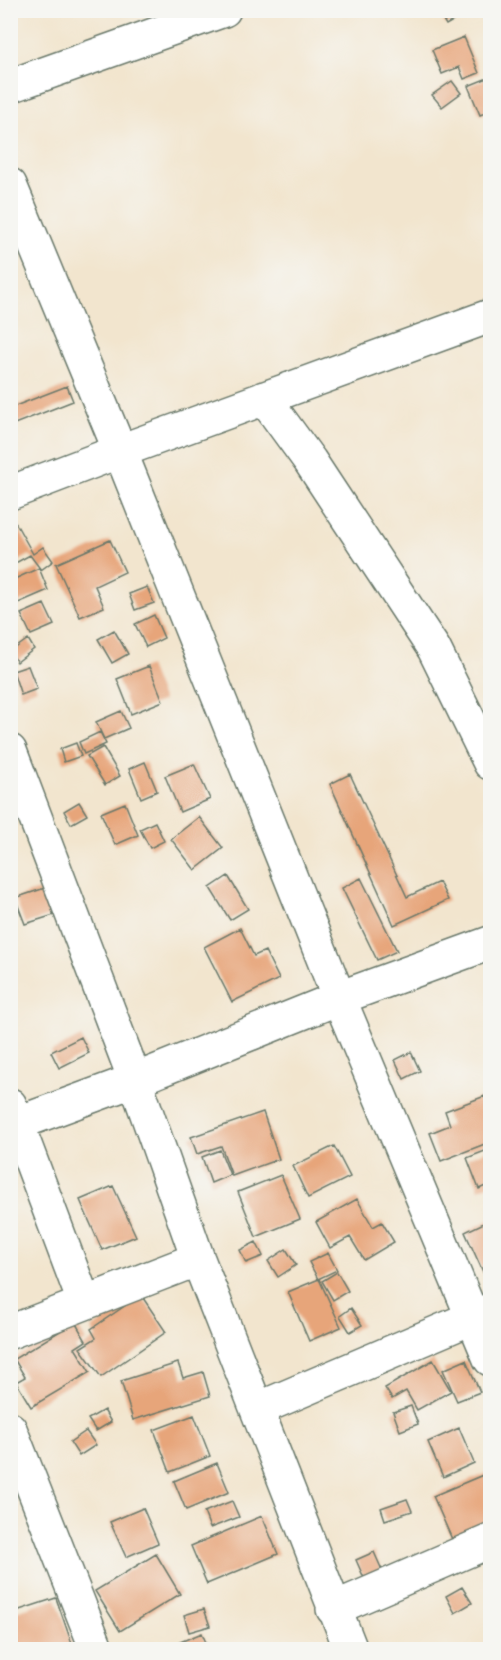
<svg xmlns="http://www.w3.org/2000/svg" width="501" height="1660" viewBox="0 0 501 1660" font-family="Itim,sans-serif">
	<rect width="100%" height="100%" fill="#f6f6f2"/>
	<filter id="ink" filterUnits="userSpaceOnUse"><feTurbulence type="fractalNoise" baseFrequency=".0167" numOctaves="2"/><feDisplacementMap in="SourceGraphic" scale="12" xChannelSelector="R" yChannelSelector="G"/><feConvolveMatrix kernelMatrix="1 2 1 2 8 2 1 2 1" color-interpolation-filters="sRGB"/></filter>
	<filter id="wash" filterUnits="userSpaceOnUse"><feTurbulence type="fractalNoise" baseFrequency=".008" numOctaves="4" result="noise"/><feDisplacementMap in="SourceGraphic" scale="24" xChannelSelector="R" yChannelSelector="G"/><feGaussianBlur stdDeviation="1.35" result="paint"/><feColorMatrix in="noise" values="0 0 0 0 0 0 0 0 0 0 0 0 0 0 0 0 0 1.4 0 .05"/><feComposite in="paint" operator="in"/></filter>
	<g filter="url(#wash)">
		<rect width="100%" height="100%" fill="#f2e5ce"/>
		<g id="blocks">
			<!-- building -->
			<path fill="#e7a57a" d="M437 10H472L446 25Z
				M464 37 479 73 464 79 459 67 442 74 432 50Z
				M490 77V111L480 115 468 86Z
				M452 81 461 93 442 107 432 95Z
				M67 386 73 401 12 425 10 408Z
				M10 513 33 554 43 547 53 561 41 570 30 555 10 566Z
				M110 540 125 572 95 586 104 607 80 617 56 564Z
				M39 568 48 590 16 604 14 599 10 600V581Z
				M147 587 154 603 135 610 129 594Z
				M44 604 54 625 31 635 21 614Z
				M154 615 164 638 146 647 135 624Z
				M114 630 128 654 112 663 98 639Z
				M28 639 34 649 17 662 10 652Z
				M28 666 37 689 21 695 13 671Z
				M149 666 163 701 131 714 117 679Z
				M121 711 129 728 104 739 96 722Z
				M100 732 106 744 84 754 79 742Z
				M76 743 81 756 64 762 60 749Z
				M103 747 120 776 105 785 87 756Z
				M145 762 157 791 141 798 129 769Z
				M194 764 210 799 180 812 165 776Z
				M350 774 407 897 439 882 448 900 394 925 330 784Z
				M79 802 87 815 71 824 64 811Z
				M125 803 138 835 115 845 101 813Z
				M199 817 223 848 195 870 171 839Z
				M155 822 164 841 150 848 140 829Z
				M228 876 248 909 230 920 210 888Z
				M361 878 397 951 377 960 342 888Z
				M45 888 54 915 25 924 15 898Z
				M240 928 254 956 265 951 279 979 232 1002 204 947Z
				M81 1037 89 1053 59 1068 51 1052Z
				M411 1052 420 1071 404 1079 395 1060Z
				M485 1096 490 1109V1142L441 1161 430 1133 450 1125 445 1111Z
				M263 1112 279 1159 232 1176 221 1146 197 1154 191 1137Z
				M334 1146 350 1177 308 1198 293 1166Z
				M490 1149V1184L479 1189 467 1158Z
				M220 1150 230 1175 211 1183 202 1157Z
				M281 1175 300 1219 256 1237 238 1192Z
				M113 1186 136 1236 102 1250 80 1200Z
				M357 1199 373 1227 382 1222 394 1242 364 1260 350 1237 330 1248 316 1222Z
				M490 1220V1271L484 1274 465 1232Z
				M256 1242 263 1256 246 1263 240 1250Z
				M286 1249 296 1265 278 1277 268 1261Z
				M328 1253 337 1270 318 1279 309 1262Z
				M337 1272 348 1291 333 1300 322 1281Z
				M319 1279 341 1327 309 1341 288 1292Z
				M141 1295 166 1332 101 1377 80 1348 96 1338 91 1329Z
				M351 1308 362 1325 350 1332 340 1316Z
				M75 1322 86 1341 75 1348 90 1372 31 1407 16 1382 25 1377 14 1359Z
				M433 1360 451 1391 417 1410 406 1391 392 1399 385 1388Z
				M466 1360 480 1392 457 1401 443 1370Z
				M178 1363 183 1378 203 1372 210 1396 133 1420 121 1381Z
				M411 1406 418 1424 400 1431 393 1412Z
				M104 1410 111 1422 96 1431 88 1419Z
				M194 1415 210 1456 170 1472 154 1430Z
				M459 1428 474 1463 443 1477 428 1442Z
				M86 1431 96 1445 79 1456 70 1442Z
				M217 1463 229 1492 186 1510 174 1481Z
				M490 1472V1531L455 1546 433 1496Z
				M407 1499 412 1511 385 1520 381 1508Z
				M232 1501 239 1517 210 1528 204 1512Z
				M143 1508 158 1543 126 1557 110 1522Z
				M262 1516 278 1554 207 1584 191 1546Z
				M374 1552 382 1570 364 1578 356 1560Z
				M156 1554 180 1594 120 1631 95 1591Z
				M462 1587 472 1603 455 1613 446 1596Z
				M56 1598 72 1644 56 1650H10V1613Z
				M204 1609 210 1626 189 1632 184 1615Z
				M202 1633 209 1650H163V1649Z"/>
		</g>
	</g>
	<g filter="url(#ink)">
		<use href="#blocks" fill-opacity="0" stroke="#69786a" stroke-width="1.5"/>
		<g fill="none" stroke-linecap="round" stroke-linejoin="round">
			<!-- minor casing -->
			<g stroke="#69786a" stroke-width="36">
				<path id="minor" d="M10 86 224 10
					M10 185 120 451 339 998 490 1359
					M264 398 310 461 434 649 490 763
					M10 493 120 451 490 316
					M10 751 135 1080 198 1259 351 1650
					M10 1105 84 1302
					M10 1126 135 1080 339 998 490 943
					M10 1332 198 1259
					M258 1409 490 1310
					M10 1429 97 1650
					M333 1609 490 1541"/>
			</g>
			<!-- minor -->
			<use href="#minor" stroke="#fff" stroke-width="33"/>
		</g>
	</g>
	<!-- margin -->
	<rect width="501" height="1660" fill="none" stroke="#f6f6f2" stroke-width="36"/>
</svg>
